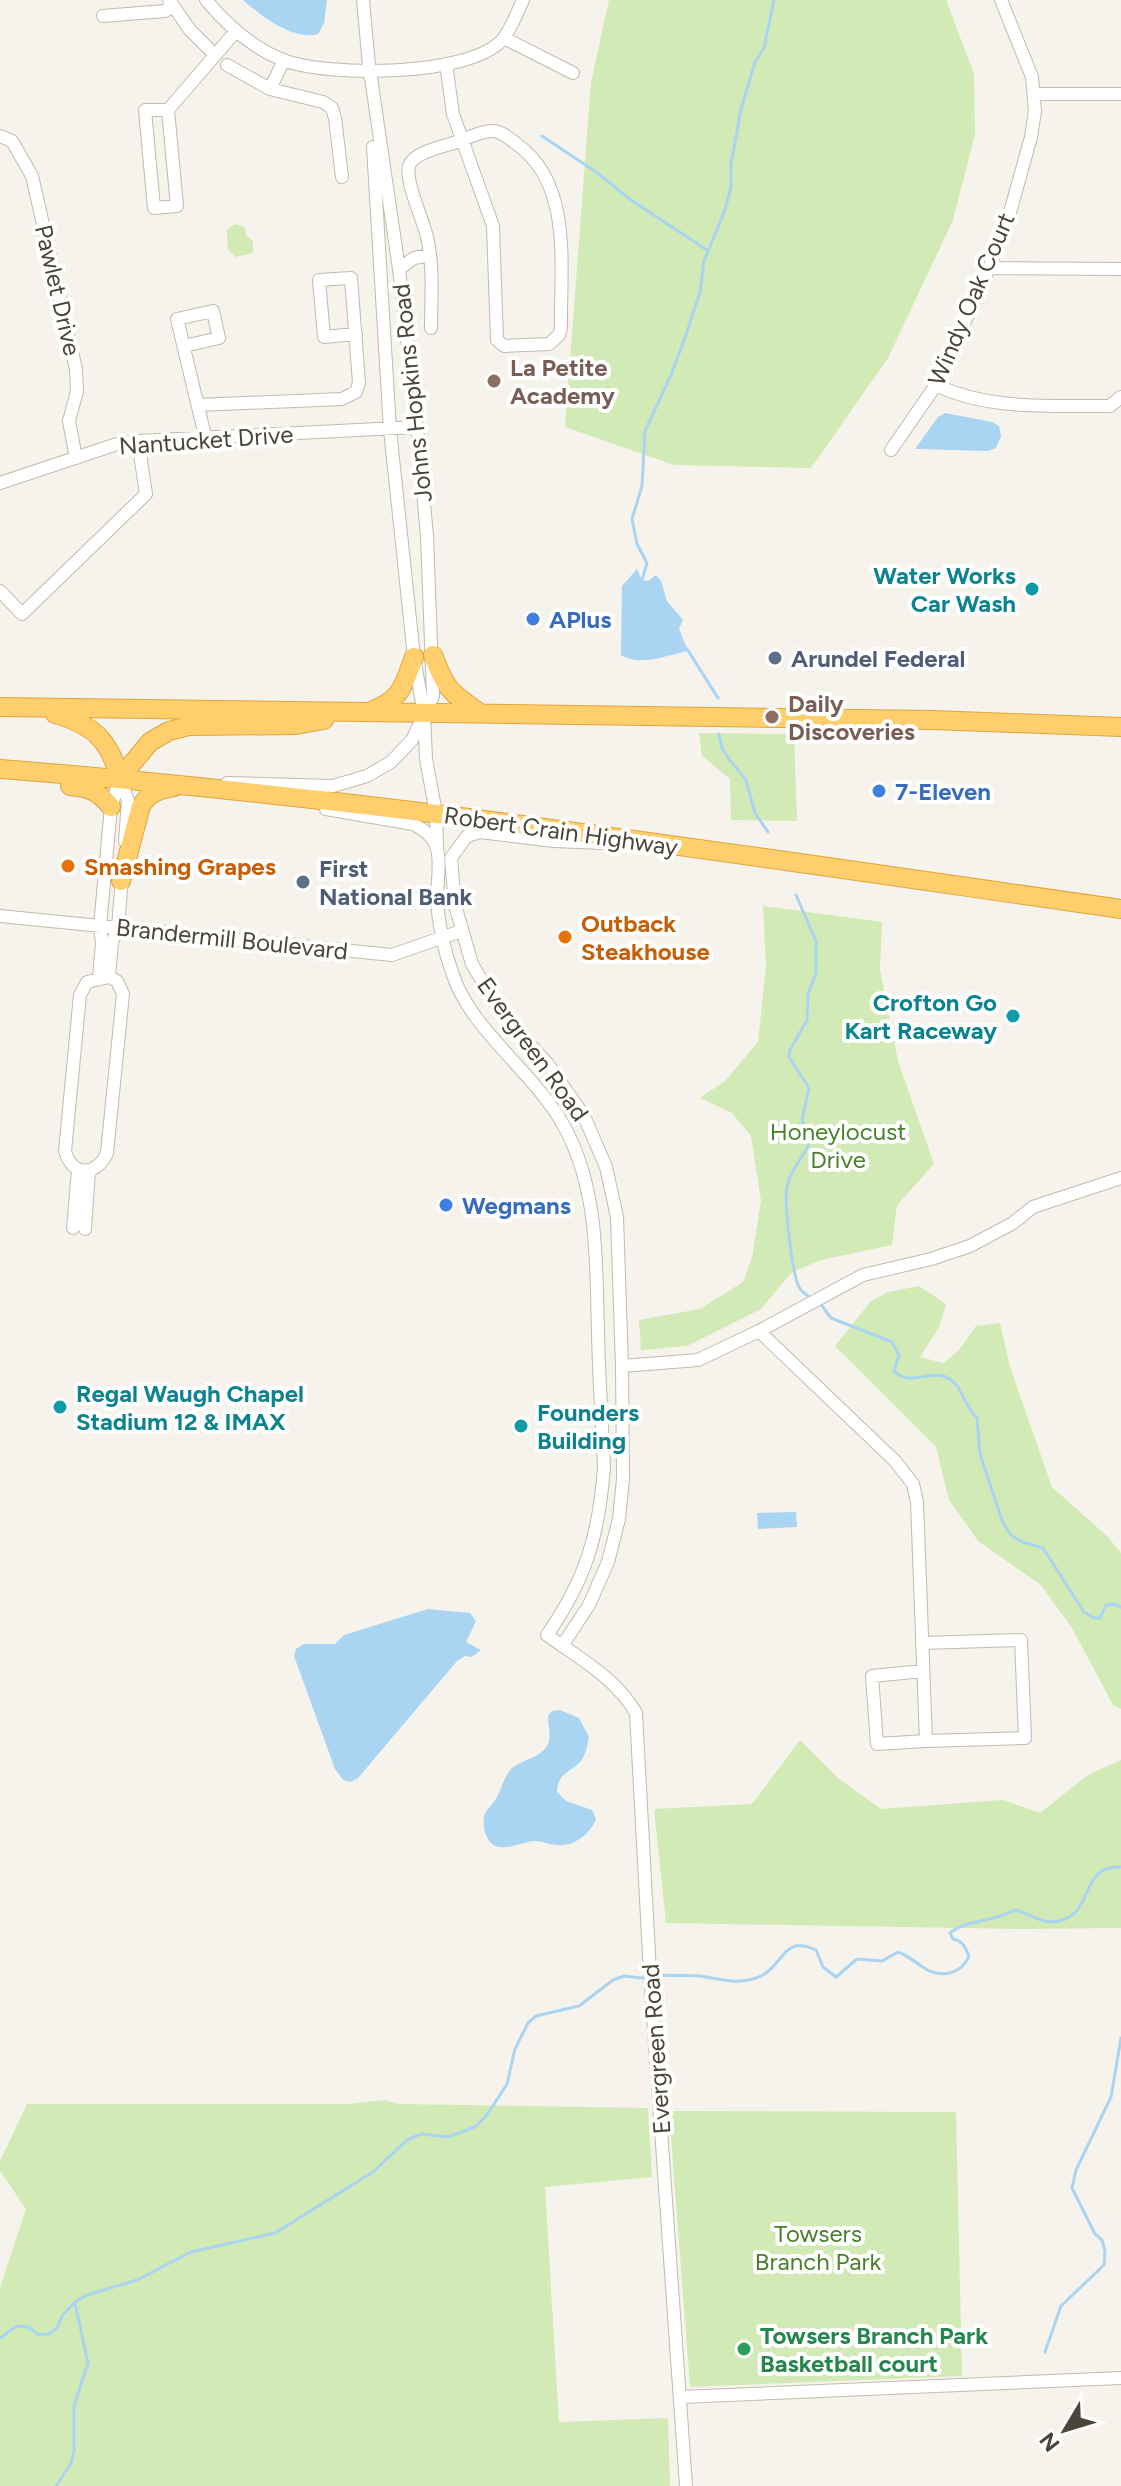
<svg xmlns="http://www.w3.org/2000/svg" width="1121" height="2486" viewBox="0 0 1121 2486" font-family="Figtree,sans-serif">
	<rect width="100%" height="100%" fill="#f6f3ec"/>
	<!-- green -->
	<path fill="#d2eab5" d="M609 0H946L974 74 975 134 953 220 888 358 811 468 674 465 565 427 591 82Z
		M234 224 245 227 246 235 253 241V253L235 257 228 249 227 230Z
		M699 733 794 734 797 821 731 820 730 779 702 756Z
		M763 906 882 922 880 969 898 1061 934 1164 897 1205 892 1245 821 1260 791 1273 761 1309 687 1346 641 1350 639 1320 700 1309 743 1282 752 1258 761 1201 751 1136 732 1113 700 1098 726 1080 758 1042 766 967Z
		M919 1286 946 1304 939 1327 920 1357 943 1363 958 1351 976 1326 1000 1323 1010 1367 1052 1487 1108 1537 1121 1553V1709L1113 1705 1072 1628 1041 1585 978 1541 949 1500 936 1447 835 1346 871 1301 888 1292Z
		M800 1740 839 1779 881 1809 1003 1800 1040 1813 1088 1775 1121 1760V1928L1023 1929 666 1923 654 1809 752 1804Z
		M384 2100 400 2104 648 2108 652 2177 545 2187 559 2422 668 2418 670 2486H0V2288L26 2209 0 2171V2161L27 2104H349Z
		M669 2111 956 2112 962 2376 690 2387Z"/>
	<!-- water -->
	<path fill="#a9d4f2" d="M243 0H327L324 23 318 34C293 41 260 15 243 0Z
		M945 413 992 422 999 426 1001 436 996 448 988 451 915 449 938 417Z
		M637 569 642 580 648 581 656 575 661 581 667 601 683 620 679 629 688 651C668 655 640 667 621 655L622 586Z
		M796 1512 797 1527 758 1529 757 1513Z
		M428 1609 470 1613 476 1621 466 1642 481 1650 472 1657 465 1656 457 1661 358 1778 350 1782 343 1780 335 1769 294 1656 296 1649 304 1644H335L344 1635Z
		M560 1710 579 1718 589 1737C587 1746 586 1755 580 1762 569 1773 557 1774 557 1792L566 1801 592 1810 596 1819C591 1833 574 1847 558 1845 550 1845 543 1841 534 1841 518 1842 495 1858 486 1835 484 1831 483 1821 484 1817 485 1811 491 1806 494 1802 501 1792 503 1778 511 1769 522 1759 537 1760 547 1746 552 1738 548 1726 548 1716L552 1711Z"/>
	<g fill="none" stroke-linecap="round" stroke-linejoin="round">
		<!-- stream -->
		<path stroke="#a9d4f2" stroke-width="3" d="M542 136 596 172 631 200 707 250
			M642 580 647 563 637 544 632 519 642 486 645 431 671 375 687 332 700 292 704 261 725 210 731 187V164L741 109 755 62 764 48 774 0
			M687 649 718 698
			M719 734 722 748 729 759 746 780 755 813 768 832
			M796 895 816 941V973L808 994 807 1020 790 1050 789 1057 809 1088 802 1120 809 1143C803 1159 789 1171 787 1188 784 1204 792 1273 799 1287 802 1293 807 1295 813 1299
			M820 1303 831 1318 892 1342 899 1355 894 1371C910 1388 930 1368 948 1378 963 1386 964 1407 977 1418L980 1454 1003 1523 1011 1535 1022 1542 1043 1548 1084 1612 1094 1618H1100L1106 1605 1114 1604 1121 1607
			M662 1975C675 1976 688 1975 700 1976 720 1979 740 1986 761 1976 785 1964 782 1935 816 1950L823 1967 836 1977 857 1959 882 1961 898 1952C918 1959 926 1978 950 1973 960 1970 965 1965 969 1956 965 1947 963 1941 953 1939L950 1933C966 1919 992 1923 1015 1910 1027 1912 1038 1922 1051 1922 1098 1920 1076 1864 1121 1867
			M0 2338 17 2326 28 2327 39 2335 49 2334 57 2328 62 2316 75 2302 87 2295 137 2280 191 2252 275 2233 373 2172 407 2140 421 2134 448 2137 475 2127 487 2115 507 2084 515 2049 528 2023 536 2016 579 2006 613 1980 624 1976 642 1978
			M1045 2352 1061 2306 1104 2265 1105 2251 1102 2240 1095 2234 1072 2188 1076 2170 1111 2097 1121 2038
			M56 2486 71 2463 74 2450V2406L88 2363 75 2303"/>
		<!-- minor casing -->
		<g stroke="#c2bbae" stroke-width="14">
			<path id="minor" d="M169 0 190 30 215 55
				M206 0C227 25 252 48 283 60 327 77 471 77 503 39 512 28 517 12 523 0
				M363 0 370 77
				M103 16 165 11 172 6
				M504 38 573 73
				M227 65 270 89 323 102 332 108 335 118 342 177
				M270 89 284 60
				M1035 94H1121
				M168 110H145L154 208 177 206 168 110 236 31
				M0 136 12 141 32 176 76 369 77 391 69 421 76 458
				M373 147 390 430 414 657 424 714 426 759 436 813 437 845
				M989 268 1121 269
				M399 269 414 258 430 255
				M431 328C431 299 434 266 427 237 423 219 405 182 409 166 413 152 445 146 457 142 467 138 481 131 492 131 502 131 510 139 518 145 573 185 560 268 561 328L559 335 549 344 504 346 497 340 493 226 453 114 446 64
				M184 346 219 338 213 311 177 319 205 436
				M936 385C990 411 1052 405 1110 406L1121 397
				M198 405 342 399 356 392 359 383 351 278 319 280 324 337 356 334
				M891 450 936 385 989 268 1009 216 1031 137 1035 111 1032 77 1001 0
				M0 483 117 444 138 441 417 427
				M0 591 22 614 146 494 138 441
				M120 778 128 801 125 841
				M227 783 333 786 367 776 391 762 412 740 433 696 427 536 417 427 399 269 370 71
				M326 809 413 824C423 829 434 837 437 849 441 863 437 883 437 898 438 924 444 950 453 975 471 1030 535 1073 564 1126 599 1190 596 1263 598 1334 599 1378 602 1423 604 1467 599 1535 586 1579 547 1635 579 1658 616 1678 636 1713L650 1973 686 2486
				M0 916 392 955 461 931
				M109 977 117 981 123 994 107 1153C97 1176 72 1177 65 1151L80 995 87 982Z
				M109 977 112 942 118 928 122 876
				M99 978 102 943 100 926 111 807 120 778
				M73 1228 78 1170
				M85 1229 89 1171
				M759 1331 895 1461 913 1484 917 1502 926 1741 877 1744 872 1676 923 1671
				M622 1366 698 1360 759 1331 863 1275 931 1259 970 1246 1013 1223 1033 1207 1121 1178
				M922 1643 1021 1640 1025 1738 926 1741
				M562 1646 589 1605 608 1562 619 1519 623 1479 622 1366 617 1217 606 1167 584 1116 547 1063 501 1013 472 964 455 905 451 858 467 836 480 832 554 841 604 843
				M681 2397 1121 2378"/>
		</g>
		<!-- highway casing -->
		<g stroke="#e0a43c" stroke-width="20">
			<path id="highway" d="M433 655C446 690 450 692 480 713
				M0 707 932 720 1121 727
				M373 710C402 699 404 684 414 657
				M55 714C94 725 109 740 120 778
				M0 769C376 798 748 856 1121 909
				M120 778 150 742 169 731 189 726 296 725 324 720
				M70 786C90 788 98 791 111 807
				M121 881 141 806C149 793 158 790 174 787"/>
		</g>
		<!-- minor -->
		<use href="#minor" stroke="#fff" stroke-width="12"/>
		<!-- highway -->
		<use href="#highway" stroke="#ffcf6e" stroke-width="18"/>
	</g>
	<!-- markers -->
	<g fill="#8d6e63" stroke="#fff" stroke-width="3">
		<circle cx="494" cy="381" r="8"/>
		<circle cx="772" cy="717" r="8"/>
	</g>
	<g fill="#0f9aa8" stroke="#fff" stroke-width="3">
		<circle cx="1032" cy="589" r="8"/>
		<circle cx="1013" cy="1016" r="8"/>
		<circle cx="60" cy="1407" r="8"/>
		<circle cx="521" cy="1426" r="8"/>
	</g>
	<g fill="#3f7fe0" stroke="#fff" stroke-width="3">
		<circle cx="533" cy="619" r="8"/>
		<circle cx="879" cy="791" r="8"/>
		<circle cx="446" cy="1205" r="8"/>
	</g>
	<g fill="#5c6f8a" stroke="#fff" stroke-width="3">
		<circle cx="775" cy="658" r="8"/>
		<circle cx="303" cy="882" r="8"/>
	</g>
	<g fill="#e8710a" stroke="#fff" stroke-width="3">
		<circle cx="68" cy="866" r="8"/>
		<circle cx="565" cy="937" r="8"/>
	</g>
	<circle fill="#2e9e5b" stroke="#fff" stroke-width="3" cx="744" cy="2349" r="8"/>
	<g text-anchor="middle" dominant-baseline="central" stroke-width="8" stroke-linejoin="round" paint-order="stroke">
		<!-- street labels -->
		<g font-size="24" fill="#4b4439" stroke="#fff">
			<text transform="translate(58 290) rotate(77)">Pawlet Drive</text>
			<text transform="translate(971 299) rotate(-67)">Windy Oak Court</text>
			<text transform="translate(412 393) rotate(-96)">Johns Hopkins Road</text>
			<text transform="translate(206 440) rotate(-4)">Nantucket Drive</text>
			<text transform="translate(561 831) rotate(8)">Robert Crain Highway</text>
			<text transform="translate(232 939) rotate(6)">Brandermill Boulevard</text>
			<text transform="translate(533 1049) rotate(54)">Evergreen Road</text>
			<text transform="translate(656 2049) rotate(-94)">Evergreen Road</text>
		</g>
		<!-- education labels -->
		<g font-size="24" font-weight="bold" fill="#785e54" stroke="#fff" text-anchor="start">
			<text x="510" y="367">La Petite<tspan x="510" dy="28">Academy</tspan></text>
			<text x="788" y="703">Daily<tspan x="788" dy="28">Discoveries</tspan></text>
		</g>
		<!-- culture labels -->
		<g font-size="24" font-weight="bold" fill="#0d838f" stroke="#fff" text-anchor="end">
			<text x="1016" y="575">Water Works<tspan x="1016" dy="28">Car Wash</tspan></text>
			<text x="997" y="1002">Crofton Go<tspan x="997" dy="28">Kart Raceway</tspan></text>
			<text x="76" y="1393" text-anchor="start">Regal Waugh Chapel<tspan x="76" dy="28">Stadium 12 &amp; IMAX</tspan></text>
			<text x="537" y="1412" text-anchor="start">Founders<tspan x="537" dy="28">Building</tspan></text>
		</g>
		<!-- shop labels -->
		<g font-size="24" font-weight="bold" fill="#366cbe" stroke="#fff" text-anchor="start">
			<text x="549" y="619">APlus</text>
			<text x="895" y="791">7-Eleven</text>
			<text x="462" y="1205">Wegmans</text>
		</g>
		<!-- service labels -->
		<g font-size="24" font-weight="bold" fill="#4e5e75" stroke="#fff" text-anchor="start">
			<text x="791" y="658">Arundel Federal</text>
			<text x="319" y="868">First<tspan x="319" dy="28">National Bank</tspan></text>
		</g>
		<!-- food labels -->
		<g font-size="24" font-weight="bold" fill="#c56008" stroke="#fff" text-anchor="start">
			<text x="84" y="866">Smashing Grapes</text>
			<text x="581" y="923">Outback<tspan x="581" dy="28">Steakhouse</tspan></text>
		</g>
		<!-- park labels -->
		<g font-size="24" fill="#4a7f2a" stroke="#fff">
			<text x="838" y="1131">Honeylocust<tspan x="838" dy="28">Drive</tspan></text>
			<text x="818" y="2233">Towsers<tspan x="818" dy="28">Branch Park</tspan></text>
		</g>
		<!-- leisure labels -->
		<g font-size="24" font-weight="bold" fill="#27864d" stroke="#fff" text-anchor="start">
			<text x="760" y="2335">Towsers Branch Park<tspan x="760" dy="28">Basketball court</tspan></text>
		</g>
	</g>
	<!-- north arrow -->
	<g transform="translate(1065 2430) rotate(232)" stroke="#ffffff" stroke-width="6" paint-order="stroke">
	<path d="M0-6L14 30L0 20L-14 30Z" fill="#4b4439"/>
	<text y="-12" font-size="22" font-weight="bold" text-anchor="middle" fill="#4b4439">N</text>
	</g>
</svg>
